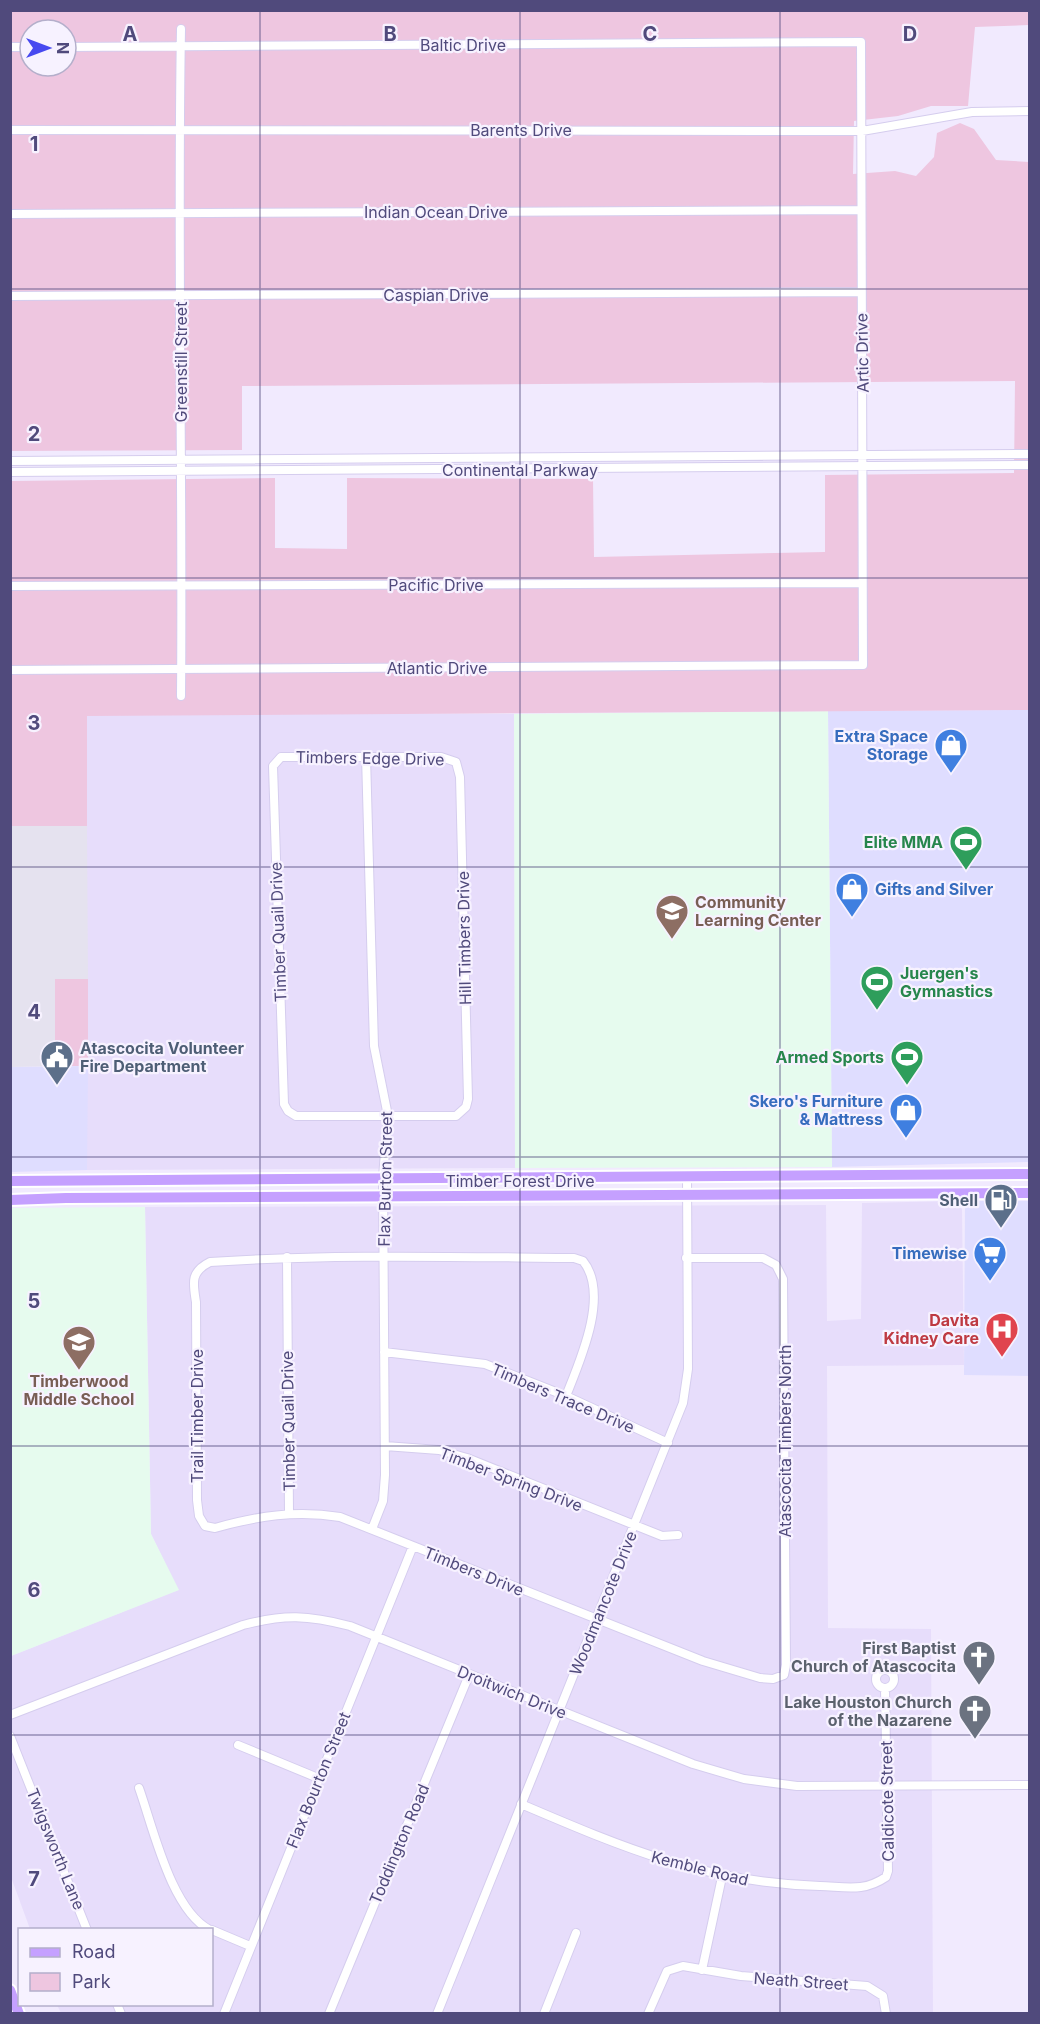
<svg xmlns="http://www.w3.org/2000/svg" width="1040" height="2024" viewBox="0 0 1040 2024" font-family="Inter,sans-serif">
	<rect width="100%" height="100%" fill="#f1eafe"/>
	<!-- residential -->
	<path fill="#e7ddfb" d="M87 711 514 714 515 1168 87 1170Z
		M953 1201 962 1209 964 1365 827 1366 828 1628 931 1629 933 2013H61L57 2005 212 2004V1930L30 1929 11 1877V1656L178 1590 151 1534 145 1207 826 1205 827 1321 861 1319 862 1203Z"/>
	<!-- commercial -->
	<path fill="#dfddff" d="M1029 710V1162L832 1167 828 711Z
		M88 1066 87 1170 11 1172V1067Z
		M965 1201H1029V1376L964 1375Z"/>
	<!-- industrial -->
	<path fill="#e5e2ef" d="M10 826H87L88 979H55V1066L11 1067Z"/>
	<!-- education -->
	<path fill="#e6fbee" d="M828 711 832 1167 515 1168 514 714Z
		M145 1207 151 1534 179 1590 11 1656V1208Z"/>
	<!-- green -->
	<path fill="#eec6e0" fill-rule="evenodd" d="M11 11H1029V25L975 27 968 106H931L898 116 854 121 853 174 895 171 916 176 934 157 937 133 960 123 974 129 996 160 1029 162V710L87 716V826H11L10 481 275 478V548L347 549V478L593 479 594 557 825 552V475L1014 473 1015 381 242 386V450L11 451ZM30 30H66V66H30Z
		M55 979H88V1066H55Z"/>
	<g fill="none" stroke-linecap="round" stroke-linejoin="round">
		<!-- minor casing -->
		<g stroke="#d5cdee" stroke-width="10">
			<path id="minor" d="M181 29C177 251 183 473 181 696
				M10 47H30
				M10 130 862 131 972 112 1030 111
				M10 214 861 210
				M10 296 861 292
				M10 461 1030 454
				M10 472 1030 465
				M10 586 861 583
				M10 670 863 665 861 42 66 47
				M366 756 374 1046 388 1116 383 1177 385 1475 383 1501 372 1529
				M281 757H441L456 762 460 777 468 1099 466 1107 456 1116H296L288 1111 284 1104 273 766Z
				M287 1257 289 1513
				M384 1352 485 1364 566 1396 668 1443
				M566 1396C580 1361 610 1294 583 1261L574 1258C453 1257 332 1254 210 1262 190 1272 193 1283 196 1302L197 1500 199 1516 205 1526 215 1528C257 1516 296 1510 340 1517L703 1661 760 1678 773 1679 784 1675 786 1665 783 1279 776 1265 763 1258H686
				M385 1446 439 1450 467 1458 662 1536 678 1535
				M876 1679a9 9 0 1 1 18 0a9 9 0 1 1-18 0Z
				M10 1715 243 1625C284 1614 308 1615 350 1626L693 1764 744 1779 797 1786 1030 1785
				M10 1736 87 1930
				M238 1745 318 1778
				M139 1788C153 1827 171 1910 210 1930
				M521 1804C624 1848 706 1883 820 1886 847 1887 864 1892 886 1877L888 1871 885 1688
				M212 1930 250 1946
				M702 1970 722 1877
				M117 2004 121 2014
				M224 2014 413 1546
				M329 2014 469 1675
				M437 2014 683 1403 688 1369 687 1176
				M544 2014 576 1933
				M648 2014 667 1971 683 1966 741 1976 867 1986 883 1996 886 2014"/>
		</g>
		<!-- major casing -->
		<g stroke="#fff" stroke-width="14">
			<path id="major" d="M10 1181 1030 1174
				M10 1200 66 1198 1030 1193
				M10 1990 19 2014"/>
		</g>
		<!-- minor -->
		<use href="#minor" stroke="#fff" stroke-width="8"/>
		<!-- major -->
		<use href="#major" stroke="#c5a0ff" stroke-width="10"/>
	</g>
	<!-- grid -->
	<path fill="none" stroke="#504a7c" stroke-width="1.5" stroke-opacity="0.55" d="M260 10V2014M520 10V2014M780 10V2014M10 289H1030M10 578H1030M10 867H1030M10 1157H1030M10 1446H1030M10 1735H1030"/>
	<!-- icons -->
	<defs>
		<g id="shop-pin" transform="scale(1.725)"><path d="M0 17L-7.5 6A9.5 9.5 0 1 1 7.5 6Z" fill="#3f7fe0" stroke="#f7f2ff"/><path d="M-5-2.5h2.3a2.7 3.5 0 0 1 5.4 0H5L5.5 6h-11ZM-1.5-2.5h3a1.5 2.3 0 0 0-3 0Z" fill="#fff"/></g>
		<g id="stadium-pin" transform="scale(1.725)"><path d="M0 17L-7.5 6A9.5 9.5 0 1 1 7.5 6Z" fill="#2e9e5b" stroke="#f7f2ff"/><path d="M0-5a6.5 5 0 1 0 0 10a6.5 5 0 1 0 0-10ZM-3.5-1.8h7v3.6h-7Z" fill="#fff"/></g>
		<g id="school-pin" transform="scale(1.725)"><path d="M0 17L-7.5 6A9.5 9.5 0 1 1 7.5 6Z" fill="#8d6e63" stroke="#f7f2ff"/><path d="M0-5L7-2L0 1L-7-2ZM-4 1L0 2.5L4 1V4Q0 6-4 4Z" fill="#fff"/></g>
		<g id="civic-pin" transform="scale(1.725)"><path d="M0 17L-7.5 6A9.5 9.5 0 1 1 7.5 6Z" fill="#5c6f8a" stroke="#f7f2ff"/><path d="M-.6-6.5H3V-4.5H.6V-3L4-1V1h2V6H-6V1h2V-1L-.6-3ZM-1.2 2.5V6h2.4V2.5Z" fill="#fff"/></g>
		<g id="fuel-pin" transform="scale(1.725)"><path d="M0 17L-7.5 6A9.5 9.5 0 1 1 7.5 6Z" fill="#5c6f8a" stroke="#f7f2ff"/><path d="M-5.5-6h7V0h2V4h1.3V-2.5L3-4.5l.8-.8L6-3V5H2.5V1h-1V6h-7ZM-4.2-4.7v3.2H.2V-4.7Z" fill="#fff"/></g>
		<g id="supermarket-pin" transform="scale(1.725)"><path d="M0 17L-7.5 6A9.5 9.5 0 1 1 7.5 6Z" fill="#3f7fe0" stroke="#f7f2ff"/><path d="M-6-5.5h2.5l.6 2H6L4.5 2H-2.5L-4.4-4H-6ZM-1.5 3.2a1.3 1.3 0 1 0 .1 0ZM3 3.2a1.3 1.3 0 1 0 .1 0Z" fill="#fff"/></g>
		<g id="hospital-pin" transform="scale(1.725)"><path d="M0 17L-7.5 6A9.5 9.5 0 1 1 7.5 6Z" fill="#e0444e" stroke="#f7f2ff"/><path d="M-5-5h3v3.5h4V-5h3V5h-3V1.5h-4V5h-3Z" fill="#fff"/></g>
		<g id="church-pin" transform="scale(1.725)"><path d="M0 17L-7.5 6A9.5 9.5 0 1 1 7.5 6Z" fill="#6b7280" stroke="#f7f2ff"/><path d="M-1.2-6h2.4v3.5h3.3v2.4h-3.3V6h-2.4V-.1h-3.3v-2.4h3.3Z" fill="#fff"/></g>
	</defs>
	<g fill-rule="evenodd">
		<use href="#shop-pin" x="951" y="745"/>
		<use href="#stadium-pin" x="966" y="842"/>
		<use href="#shop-pin" x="852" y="889"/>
		<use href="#school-pin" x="672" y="911"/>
		<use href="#stadium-pin" x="877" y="982"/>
		<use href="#civic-pin" x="57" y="1057"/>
		<use href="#stadium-pin" x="907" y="1057"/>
		<use href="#shop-pin" x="906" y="1110"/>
		<use href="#fuel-pin" x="1001" y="1200"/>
		<use href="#supermarket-pin" x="990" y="1253"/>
		<use href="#hospital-pin" x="1002" y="1329"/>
		<use href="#school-pin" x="79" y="1342"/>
		<use href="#church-pin" x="979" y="1657"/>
		<use href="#church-pin" x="975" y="1711"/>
	</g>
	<g text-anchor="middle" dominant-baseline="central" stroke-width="4.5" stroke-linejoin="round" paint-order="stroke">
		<!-- street labels -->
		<g font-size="16" fill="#504a7c" stroke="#f7f2ff">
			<text x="463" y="45">Baltic Drive</text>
			<text x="521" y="130">Barents Drive</text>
			<text x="436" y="212">Indian Ocean Drive</text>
			<text x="436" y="295">Caspian Drive</text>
			<text transform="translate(862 353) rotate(-91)">Artic Drive</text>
			<text transform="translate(181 362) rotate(-90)">Greenstill Street</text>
			<text x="520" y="470">Continental Parkway</text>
			<text x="436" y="585">Pacific Drive</text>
			<text x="437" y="668">Atlantic Drive</text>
			<text transform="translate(370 758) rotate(1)">Timbers Edge Drive</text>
			<text transform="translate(278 932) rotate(-92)">Timber Quail Drive</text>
			<text transform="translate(464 938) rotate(-91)">Hill Timbers Drive</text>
			<text transform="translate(385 1179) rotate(-89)">Flax Burton Street</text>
			<text x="520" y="1181">Timber Forest Drive</text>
			<text transform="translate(563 1398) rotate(23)">Timbers Trace Drive</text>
			<text transform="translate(197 1416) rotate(-90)">Trail Timber Drive</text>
			<text transform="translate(288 1421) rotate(-91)">Timber Quail Drive</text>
			<text transform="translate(785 1441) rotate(-90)">Atascocita Timbers North</text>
			<text transform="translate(511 1479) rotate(21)">Timber Spring Drive</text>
			<text transform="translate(474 1571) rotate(22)">Timbers Drive</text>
			<text transform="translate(603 1603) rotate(-68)">Woodmancote Drive</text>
			<text transform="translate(512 1692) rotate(22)">Droitwich Drive</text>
			<text transform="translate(318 1780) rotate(-68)">Flax Bourton Street</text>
			<text transform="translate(887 1801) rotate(-91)">Caldicote Street</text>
			<text transform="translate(399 1844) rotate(-67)">Toddington Road</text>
			<text transform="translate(56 1849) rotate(68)">Twigsworth Lane</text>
			<text transform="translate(700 1868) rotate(14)">Kemble Road</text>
			<text transform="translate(801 1981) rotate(4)">Neath Street</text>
		</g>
		<!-- shop labels -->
		<g font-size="16" font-weight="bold" fill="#366cbe" stroke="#f7f2ff" text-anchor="end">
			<text x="928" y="736">Extra Space<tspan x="928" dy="18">Storage</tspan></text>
			<text x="875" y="889" text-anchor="start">Gifts and Silver</text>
			<text x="883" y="1101">Skero's Furniture<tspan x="883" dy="18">&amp; Mattress</tspan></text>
			<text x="967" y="1253">Timewise</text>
		</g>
		<!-- leisure labels -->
		<g font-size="16" font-weight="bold" fill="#27864d" stroke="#f7f2ff" text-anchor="end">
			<text x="943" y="842">Elite MMA</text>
			<text x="900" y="973" text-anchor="start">Juergen's<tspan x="900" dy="18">Gymnastics</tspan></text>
			<text x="884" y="1057">Armed Sports</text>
		</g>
		<!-- education labels -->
		<g font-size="16" font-weight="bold" fill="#785e54" stroke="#f7f2ff" text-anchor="start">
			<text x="695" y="902">Community<tspan x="695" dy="18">Learning Center</tspan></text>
			<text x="79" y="1381" text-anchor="middle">Timberwood<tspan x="79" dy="18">Middle School</tspan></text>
		</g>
		<!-- service labels -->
		<g font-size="16" font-weight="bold" fill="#4e5e75" stroke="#f7f2ff" text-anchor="start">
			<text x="80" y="1048">Atascocita Volunteer<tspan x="80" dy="18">Fire Department</tspan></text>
			<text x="978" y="1200" text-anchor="end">Shell</text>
		</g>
		<!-- health labels -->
		<g font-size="16" font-weight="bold" fill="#be3a42" stroke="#f7f2ff" text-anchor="end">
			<text x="979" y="1320">Davita<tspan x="979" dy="18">Kidney Care</tspan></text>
		</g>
		<!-- worship labels -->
		<g font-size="16" font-weight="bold" fill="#5b616d" stroke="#f7f2ff" text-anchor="end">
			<text x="956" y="1648">First Baptist<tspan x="956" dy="18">Church of Atascocita</tspan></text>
			<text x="952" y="1702">Lake Houston Church<tspan x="952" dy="18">of the Nazarene</tspan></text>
		</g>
	</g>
	<g font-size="20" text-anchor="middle" font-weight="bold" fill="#504a7c" stroke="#f7f2ff" stroke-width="4.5" stroke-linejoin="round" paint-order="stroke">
		<text x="130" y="41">A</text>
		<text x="390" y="41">B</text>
		<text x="650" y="41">C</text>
		<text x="910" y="41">D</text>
		<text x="34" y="151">1</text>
		<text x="34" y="441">2</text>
		<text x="34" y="730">3</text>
		<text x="34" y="1019">4</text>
		<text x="34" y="1308">5</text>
		<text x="34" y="1597">6</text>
		<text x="34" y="1886">7</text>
	</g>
	<!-- border -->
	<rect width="1040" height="2024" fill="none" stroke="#504a7c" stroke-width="24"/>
	<!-- legend -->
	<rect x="18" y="1928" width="195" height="78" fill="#f7f2ff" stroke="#b4afcb" stroke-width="1.5"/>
	<rect x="30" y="1948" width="30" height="9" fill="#c5a0ff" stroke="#b4afcb" stroke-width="1.5"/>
	<text x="72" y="1958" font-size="18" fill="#504a7c">Road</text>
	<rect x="30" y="1973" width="30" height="18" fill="#eec6e0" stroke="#b4afcb" stroke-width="1.5"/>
	<text x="72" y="1988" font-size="18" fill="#504a7c">Park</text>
	<!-- north arrow -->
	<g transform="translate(48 48) rotate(90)"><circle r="28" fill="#f7f2ff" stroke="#b4afcb" stroke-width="1.5"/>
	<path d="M0-4.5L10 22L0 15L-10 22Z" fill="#4749f0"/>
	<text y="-9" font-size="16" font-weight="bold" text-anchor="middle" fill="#504a7c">N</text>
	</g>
</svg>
